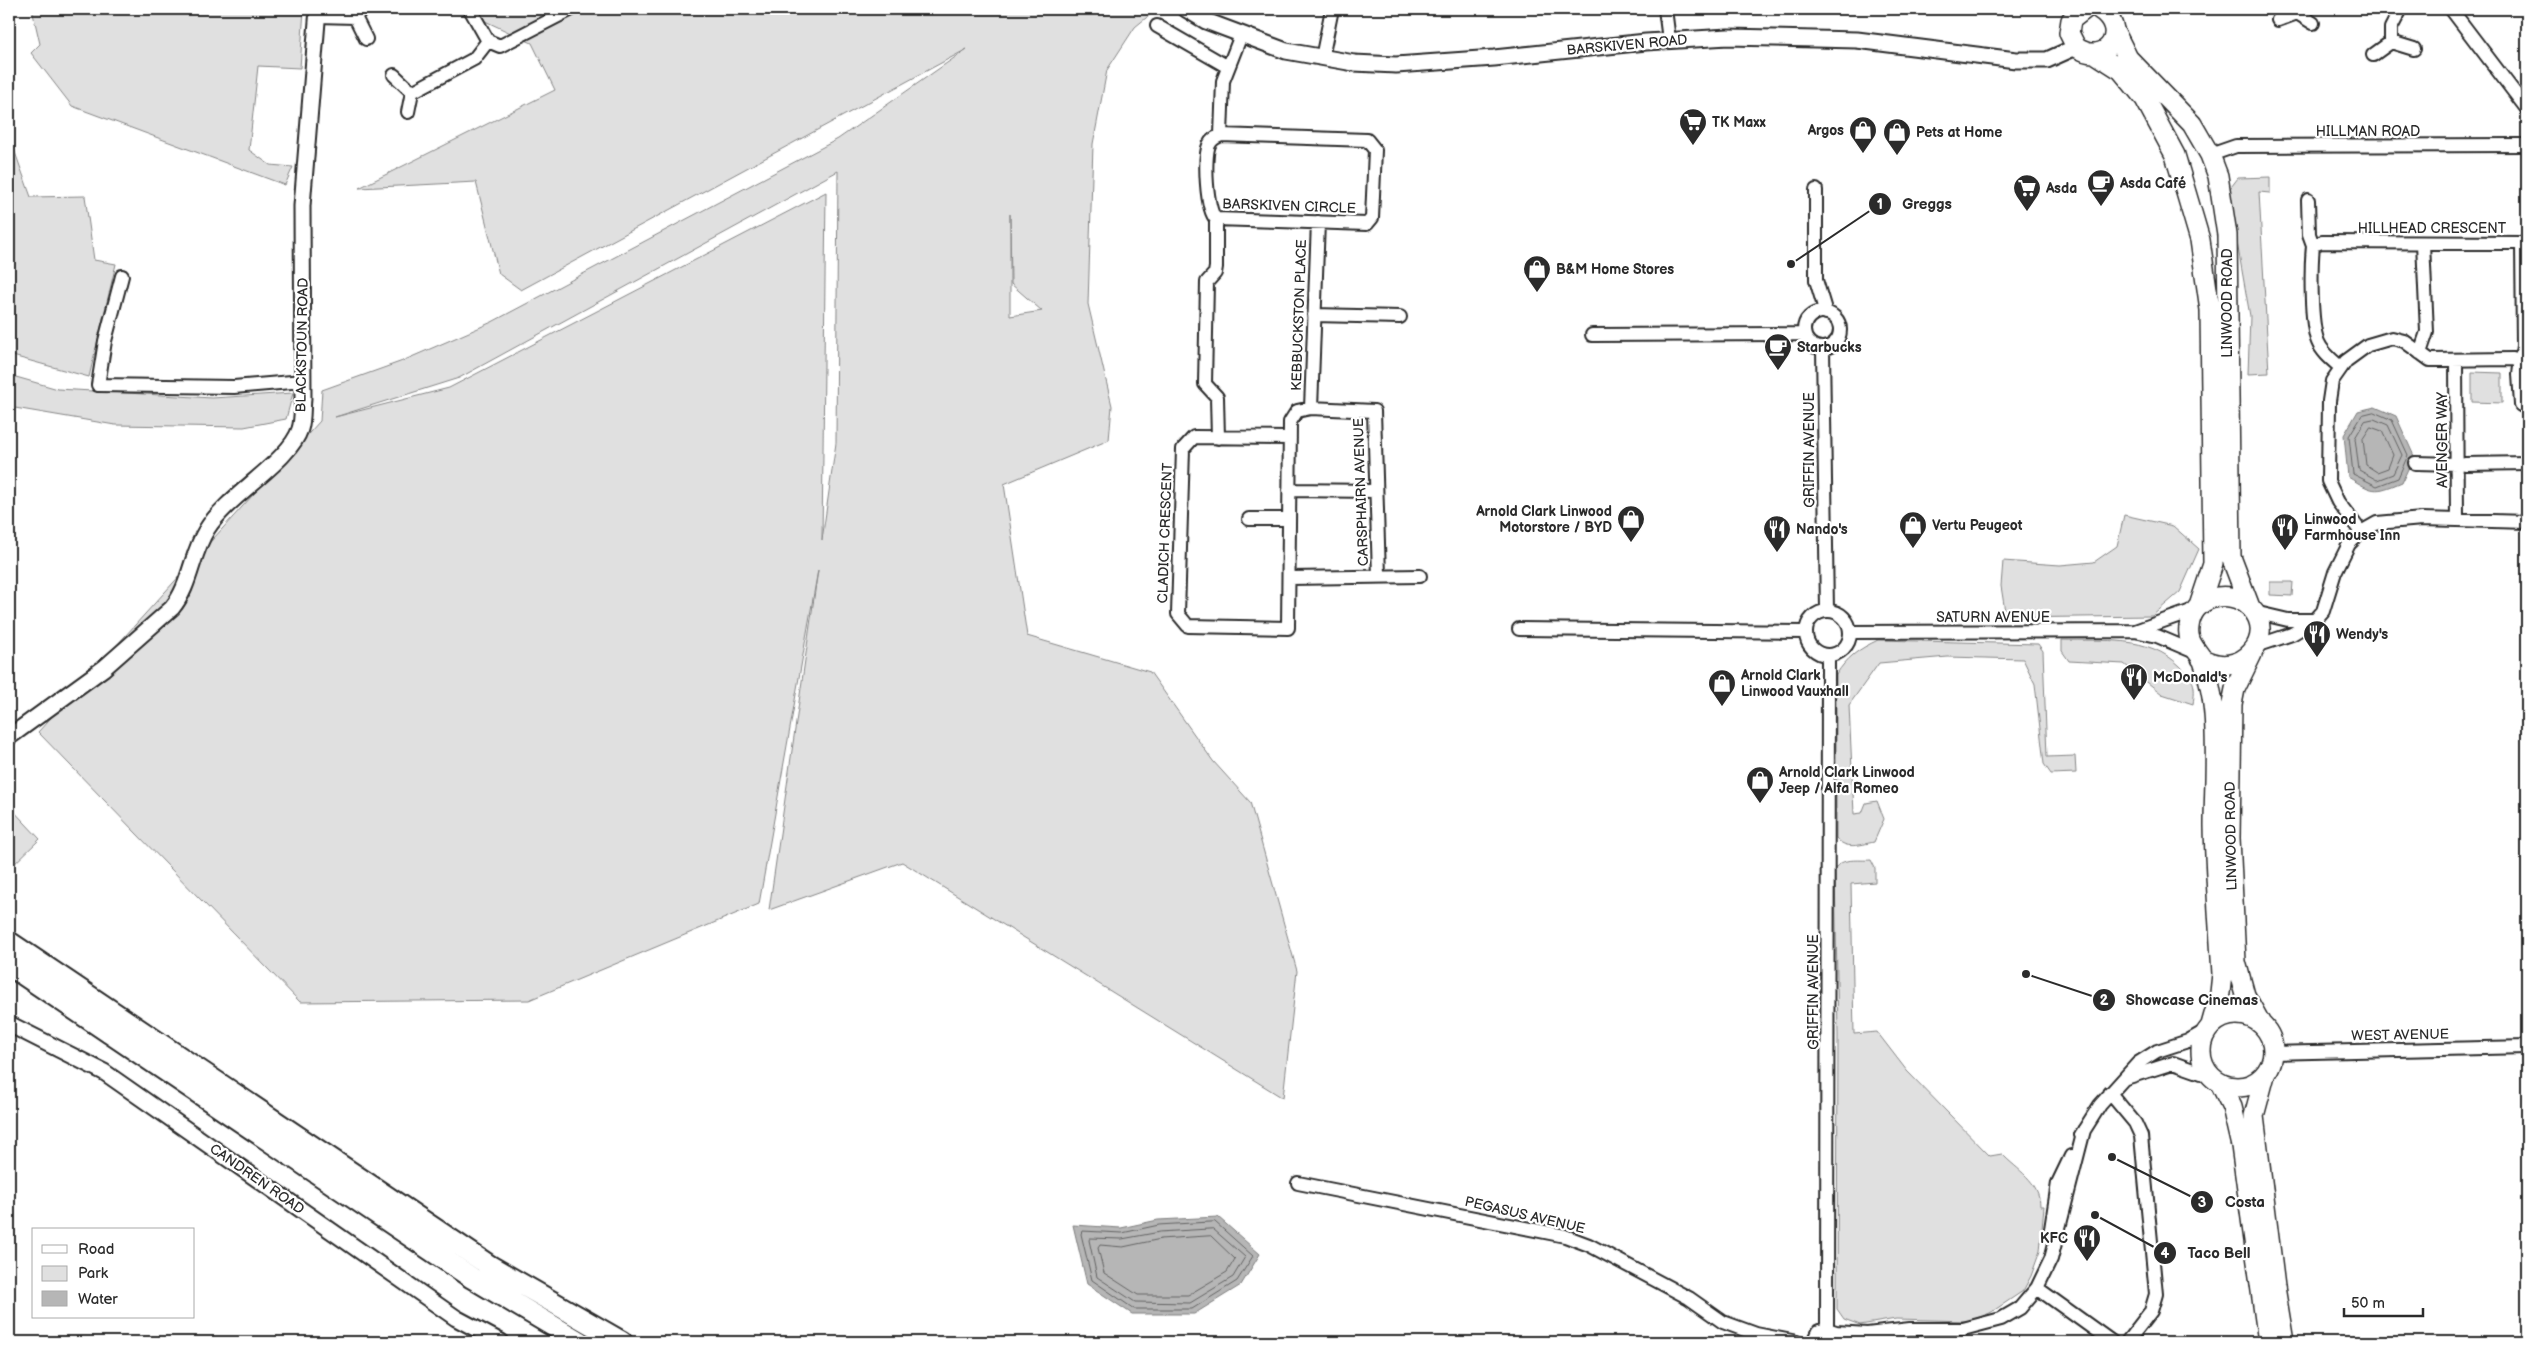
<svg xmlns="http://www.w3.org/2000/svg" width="2536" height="1351" viewBox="0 0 2536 1351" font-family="'Balsamiq Sans',sans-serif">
	<rect width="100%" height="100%" fill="#fff"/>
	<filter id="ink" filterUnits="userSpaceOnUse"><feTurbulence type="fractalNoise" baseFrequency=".02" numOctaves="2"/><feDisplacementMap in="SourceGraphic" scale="10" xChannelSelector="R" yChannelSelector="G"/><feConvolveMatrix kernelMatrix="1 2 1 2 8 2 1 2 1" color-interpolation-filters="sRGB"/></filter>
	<g filter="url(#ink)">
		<!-- green -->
		<path fill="#e0e0e0" stroke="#868686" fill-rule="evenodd" d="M32 9H304L300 68 258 66 249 150 270 165 293 167 285 185 72 106 31 53 40 44Z
			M479 9H1157L1135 27 1107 70 1093 144 1088 304 1112 406 1109 440 1004 484 1027 636 1150 672 1213 761 1250 802 1297 971 1283 1098 902 862 769 910 818 570 759 904 529 1000 300 1002 38 732 320 421 322 390 400 362 492 322 838 139 967 49 521 290 499 274 476 182 359 188 555 90 532 43 485 21ZM838 171 836 443 822 540 826 192 449 388 335 417 459 378ZM1010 214 1011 284 1042 311 1010 316Z
			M12 144 31 197 85 196 94 260 116 264 89 377 9 355V147Z
			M2270 177V193L2259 192 2269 373 2248 374 2250 316 2228 191 2238 178Z
			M2472 372 2502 373V403L2472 402Z
			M9 375 58 389 212 398 293 393 286 419 244 427 115 425 9 407Z
			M2124 515 2173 526 2199 549 2180 592 2152 616 2006 618 2001 586 2003 561 2060 565 2094 562 2117 546Z
			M2270 582H2293L2292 596 2270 595Z
			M1878 640 2038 644 2043 651 2047 757 2075 756 2076 773 2051 774 2044 764 2035 684 2023 659 1948 657 1879 663 1849 705 1854 814 1862 813 1866 803 1877 801 1884 819 1874 842C1859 845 1846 850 1836 838V675C1847 657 1859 649 1878 640Z
			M2062 640C2104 641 2148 635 2180 666 2194 680 2196 684 2193 704L2162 694 2124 664 2069 661 2062 651Z
			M9 806 40 839 9 869Z
			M1871 860 1875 868V882L1851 884 1854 1034 1877 1032 1907 1071 1990 1156 2002 1154C2017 1170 2040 1181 2040 1206H2044L2040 1251 2031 1276 2023 1291 1990 1313 1969 1321 1896 1319 1860 1325 1844 1319 1837 1309 1838 1035 1835 869C1841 857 1859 861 1871 860Z"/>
		<!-- water -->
		<path fill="#b6b6b6" stroke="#7e7e7e" d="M2375 407 2396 416 2414 456 2402 482C2374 494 2373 492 2348 477L2344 435 2358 411Z
			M1218 1217 1260 1254 1241 1285 1194 1314H1132L1087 1284 1073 1225 1121 1228 1158 1220Z"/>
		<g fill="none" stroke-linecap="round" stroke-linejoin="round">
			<!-- shore -->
			<path stroke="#636363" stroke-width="1" d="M2374 412 2392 420 2408 455 2398 478 2377 486 2353 474 2349 436 2362 415Z
				M2374 419 2388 425 2402 455 2393 474 2377 480 2359 470 2355 438 2365 421Z
				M2371 427 2382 431 2393 455 2388 468 2377 472 2366 465 2363 439Z
				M1215 1222 1253 1256 1237 1281 1192 1309H1134L1092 1280 1081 1234 1082 1231 1122 1233 1159 1225Z
				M1213 1229 1245 1257 1233 1277 1190 1303 1135 1302 1097 1277 1089 1240 1090 1238 1122 1239 1160 1232Z
				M1211 1236 1235 1259 1227 1272 1188 1295H1138L1104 1273 1098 1248 1100 1245 1123 1247 1161 1239Z"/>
			<!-- minor casing -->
			<g stroke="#2b2b2b" stroke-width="16">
				<path id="minor" d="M362 9 355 17 366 39
					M470 9 488 41 500 46 572 9
					M1665 9 1669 40
					M2451 9 2527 109
					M317 16 355 17
					M2278 20 2297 13 2313 23
					M1157 26 1228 67
					M2391 42V28L2401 9
					M2373 55 2391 42 2414 49
					M1322 58 1332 9
					M394 75 412 92 408 112
					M412 92 474 59 488 41
					M1221 135 1367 140 1375 150 1372 218 1367 224 1216 219C1206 210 1204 157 1209 145 1212 139 1215 138 1221 135Z
					M1221 135 1223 81 1241 35
					M2210 155 2236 146 2527 145
					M1816 190V280L1826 313
					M2308 200 2309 234 2313 245C2311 266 2310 323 2318 342 2322 352 2332 360 2340 367
					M1216 219V267L1215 273 1207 282 1205 384 1217 397 1218 438
					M2313 245 2322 242 2522 243 2523 346 2519 374 2521 405 2527 408
					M122 276 105 341 98 385 234 387 303 381
					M1804 330a18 18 0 1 1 36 0a18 18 0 1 1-36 0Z
					M1314 315 1400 317
					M1592 335 1804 334
					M1823 349 1827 610
					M2420 353 2427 332 2423 243
					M2456 361 2457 520
					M1311 408 1318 222
					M1290 438 1194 437 1183 449 1178 614 1188 626 1288 628 1290 422 1297 411 1311 408 1374 411 1379 576
					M2415 463 2457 464
					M2465 464 2527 463
					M1289 490 1376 491
					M1249 519H1289
					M2361 532 2338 502 2328 481 2329 401 2332 381 2346 361 2368 345 2392 338 2404 341 2430 360 2513 359 2521 362
					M1290 578 1420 576
					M1806 633a22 22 0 1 1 44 0a22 22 0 1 1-44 0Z
					M2254 612 2288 620H2315
					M1519 629 1806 632
					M2135 631 2197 609
					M1850 632 2135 631 2157 636 2197 653
					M2256 646 2292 634 2315 620 2323 611 2335 572 2349 544 2361 532 2377 523 2422 519 2527 522
					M2274 1053 2527 1047
					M2126 1078 2173 1063 2210 1076
					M2110 1093 2135 1123 2141 1136 2156 1294 2151 1311 2127 1342
					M2081 1135 2100 1105 2138 1063 2157 1051 2188 1041 2207 1030
					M1298 1183 1565 1236 1589 1245 1689 1298 1723 1322 1756 1334 1797 1342
					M2051 1229 2058 1183 2071 1156
					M2037 1288 2112 1342
					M1827 1329 1828 655
					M1836 1332 1867 1334 1910 1329H1963L2001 1319 2020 1308 2037 1288 2051 1259 2084 1130
					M1814 1342 1819 1331 1827 1329 1836 1332 1840 1342"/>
			</g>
			<!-- tertiary casing -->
			<g stroke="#2b2b2b" stroke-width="19">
				<path id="tertiary" d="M1186 9 1206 21 1286 51 1354 63 1396 65 1494 58 1646 42 1728 37 1857 40 2016 60H2047L2076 47
					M9 737 104 668 172 608C191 585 191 554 207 529 228 495 290 461 300 429 303 420 302 408 303 398L302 206 318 9
					M9 1024 104 1072 456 1318 501 1342"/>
			</g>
			<!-- primary casing -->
			<g stroke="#2b2b2b" stroke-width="22">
				<path id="primary" d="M2085 9 2071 20 2069 33 2076 47C2107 68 2131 29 2099 9
					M2115 32 2128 58 2192 124 2210 155 2218 176 2227 235 2231 557 2250 607
					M2096 54 2121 70 2145 99 2175 155 2200 240 2210 310 2213 564 2199 606
					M2252 654 2235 689 2232 704 2230 838 2236 962 2245 995 2260 1022
					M2201 658C2241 682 2279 636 2250 607 2229 587 2192 597 2189 627 2187 640 2194 647 2201 657 2206 666 2212 694 2213 705 2218 741 2214 789 2214 826 2215 875 2219 924 2222 974L2220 993 2211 1025
					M2201 1051a36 36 0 1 1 72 0a36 36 0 1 1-72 0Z
					M2265 1075 2254 1116 2275 1287 2284 1342
					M2220 1083 2232 1107 2241 1146 2268 1342"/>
			</g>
			<!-- trunk casing -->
			<g stroke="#2b2b2b" stroke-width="24">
				<path id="trunk" d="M9 942 490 1266 622 1342
					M9 965 472 1278 580 1342"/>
			</g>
			<!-- minor -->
			<use href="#minor" stroke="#fff" stroke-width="12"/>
			<!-- tertiary -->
			<use href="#tertiary" stroke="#fff" stroke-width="15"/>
			<!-- primary -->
			<use href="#primary" stroke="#fff" stroke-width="19"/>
			<!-- trunk -->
			<use href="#trunk" stroke="#fff" stroke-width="20"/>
		</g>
	</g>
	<!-- icons -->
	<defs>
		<g id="supermarket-pin" transform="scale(1.4375)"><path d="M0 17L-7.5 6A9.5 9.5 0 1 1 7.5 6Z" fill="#2b2b2b" stroke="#fff"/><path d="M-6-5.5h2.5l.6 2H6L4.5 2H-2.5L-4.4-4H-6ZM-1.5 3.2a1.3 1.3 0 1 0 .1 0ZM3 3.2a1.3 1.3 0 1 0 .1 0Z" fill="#fff"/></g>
		<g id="shop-pin" transform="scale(1.4375)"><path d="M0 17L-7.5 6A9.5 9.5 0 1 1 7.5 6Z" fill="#2b2b2b" stroke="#fff"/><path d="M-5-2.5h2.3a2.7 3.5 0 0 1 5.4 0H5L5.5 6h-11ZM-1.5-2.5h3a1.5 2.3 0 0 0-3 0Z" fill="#fff"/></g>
		<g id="cafe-pin" transform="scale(1.4375)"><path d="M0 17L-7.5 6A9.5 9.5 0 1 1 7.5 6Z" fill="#2b2b2b" stroke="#fff"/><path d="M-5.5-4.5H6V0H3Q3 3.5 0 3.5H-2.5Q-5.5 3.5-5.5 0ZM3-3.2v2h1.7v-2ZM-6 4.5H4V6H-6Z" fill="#fff"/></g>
		<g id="restaurant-pin" transform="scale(1.4375)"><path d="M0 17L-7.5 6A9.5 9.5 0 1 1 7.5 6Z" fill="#2b2b2b" stroke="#fff"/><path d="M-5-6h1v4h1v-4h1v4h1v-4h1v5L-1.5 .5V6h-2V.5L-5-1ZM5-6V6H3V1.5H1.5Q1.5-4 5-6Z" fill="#fff"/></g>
	</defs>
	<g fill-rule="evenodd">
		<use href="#supermarket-pin" x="1693" y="122"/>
		<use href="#shop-pin" x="1863" y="130"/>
		<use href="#shop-pin" x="1897" y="132"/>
		<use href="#cafe-pin" x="2101" y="183"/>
		<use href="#supermarket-pin" x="2027" y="188"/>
		<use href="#shop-pin" x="1537" y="269"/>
		<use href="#cafe-pin" x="1778" y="347"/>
		<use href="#shop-pin" x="1631" y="519"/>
		<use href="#shop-pin" x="1913" y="525"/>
		<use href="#restaurant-pin" x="2285" y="527"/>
		<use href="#restaurant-pin" x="1777" y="529"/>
		<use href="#restaurant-pin" x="2317" y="634"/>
		<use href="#restaurant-pin" x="2134" y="677"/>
		<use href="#shop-pin" x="1722" y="683"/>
		<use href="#shop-pin" x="1760" y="780"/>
		<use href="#restaurant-pin" x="2087" y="1238"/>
	</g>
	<g text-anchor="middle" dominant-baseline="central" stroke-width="4.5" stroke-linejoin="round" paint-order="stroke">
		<!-- street labels -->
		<g font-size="14" fill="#2b2b2b" stroke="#fff">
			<text transform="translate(1627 45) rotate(-5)">BARSKIVEN ROAD</text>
			<text x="2368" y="131">HILLMAN ROAD</text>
			<text transform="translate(1289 206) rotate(2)">BARSKIVEN CIRCLE</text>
			<text x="2432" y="228">HILLHEAD CRESCENT</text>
			<text transform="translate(2227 303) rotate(-90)">LINWOOD ROAD</text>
			<text transform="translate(1299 315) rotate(-88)">KEBBUCKSTON PLACE</text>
			<text transform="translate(302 345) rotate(-89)">BLACKSTOUN ROAD</text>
			<text transform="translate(2442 440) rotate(-90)">AVENGER WAY</text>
			<text transform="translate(1809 450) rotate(-90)">GRIFFIN AVENUE</text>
			<text transform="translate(1361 492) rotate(-92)">CARSPHAIRN AVENUE</text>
			<text transform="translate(1165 533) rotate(-88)">CLADICH CRESCENT</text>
			<text x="1993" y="617">SATURN AVENUE</text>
			<text transform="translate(2231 836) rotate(-91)">LINWOOD ROAD</text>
			<text transform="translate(1813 992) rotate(-90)">GRIFFIN AVENUE</text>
			<text transform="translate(2400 1035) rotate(-1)">WEST AVENUE</text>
			<text transform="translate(257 1179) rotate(35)">CANDREN ROAD</text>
			<text transform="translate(1525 1215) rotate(13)">PEGASUS AVENUE</text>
		</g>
		<!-- poi labels -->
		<g font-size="14" font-weight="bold" fill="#2b2b2b" stroke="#fff" text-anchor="start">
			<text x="1712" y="122">TK Maxx</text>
			<text x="1844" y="130" text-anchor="end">Argos</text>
			<text x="1916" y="132">Pets at Home</text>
			<text x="2120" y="183">Asda Café</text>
			<text x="2046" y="188">Asda</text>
			<text x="1556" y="269">B&amp;M Home Stores</text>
			<text x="1797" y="347">Starbucks</text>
			<text x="1612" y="511" text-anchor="end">Arnold Clark Linwood<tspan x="1612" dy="16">Motorstore / BYD</tspan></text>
			<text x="2304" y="519">Linwood<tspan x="2304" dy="16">Farmhouse Inn</tspan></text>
			<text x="1932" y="525">Vertu Peugeot</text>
			<text x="1796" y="529">Nando's</text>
			<text x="2336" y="634">Wendy's</text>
			<text x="1741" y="675">Arnold Clark<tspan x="1741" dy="16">Linwood Vauxhall</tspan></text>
			<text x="2153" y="677">McDonald's</text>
			<text x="1779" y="772">Arnold Clark Linwood<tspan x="1779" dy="16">Jeep / Alfa Romeo</tspan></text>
			<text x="2068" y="1238" text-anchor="end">KFC</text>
		</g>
	</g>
	<!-- callouts -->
	<path fill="none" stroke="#2b2b2b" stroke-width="2" d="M1791 264L1880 204M2026 974L2104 1000M2112 1157L2202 1202M2095 1215L2165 1253"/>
	<g fill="#2b2b2b" stroke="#fff" stroke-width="2">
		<circle cx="1791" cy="264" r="5"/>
		<circle cx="2026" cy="974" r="5"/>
		<circle cx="2112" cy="1157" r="5"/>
		<circle cx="2095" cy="1215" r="5"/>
		<circle cx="1880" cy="204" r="12"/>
		<circle cx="2104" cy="1000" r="12"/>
		<circle cx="2202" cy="1202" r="12"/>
		<circle cx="2165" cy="1253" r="12"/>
	</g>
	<g font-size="15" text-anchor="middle" font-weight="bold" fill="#fff">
		<text x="1880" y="209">1</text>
		<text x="2104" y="1005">2</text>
		<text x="2202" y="1207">3</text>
		<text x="2165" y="1258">4</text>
	</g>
	<g font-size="15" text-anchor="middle" font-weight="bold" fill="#2b2b2b" stroke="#fff" stroke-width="4.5" stroke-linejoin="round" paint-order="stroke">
		<text x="1927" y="209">Greggs</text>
		<text x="2192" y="1005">Showcase Cinemas</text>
		<text x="2245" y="1207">Costa</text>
		<text x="2219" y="1258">Taco Bell</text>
	</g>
	<!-- margin -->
	<rect width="2536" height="1351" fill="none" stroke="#fff" stroke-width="30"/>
	<rect x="15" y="15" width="2506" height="1321" fill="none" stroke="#2b2b2b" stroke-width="2" filter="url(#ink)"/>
	<!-- legend -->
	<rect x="32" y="1228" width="162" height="90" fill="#ffffff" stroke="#aaaaaa"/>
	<rect x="42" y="1245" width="25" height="8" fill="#ffffff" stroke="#aaaaaa"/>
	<text x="78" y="1254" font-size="15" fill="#2b2b2b">Road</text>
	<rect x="42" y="1266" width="25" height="15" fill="#e0e0e0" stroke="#aaaaaa"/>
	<text x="78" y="1278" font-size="15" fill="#2b2b2b">Park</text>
	<rect x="42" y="1291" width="25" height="15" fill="#b6b6b6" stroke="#aaaaaa"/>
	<text x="78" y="1304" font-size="15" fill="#2b2b2b">Water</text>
	<!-- scale -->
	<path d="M2344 1308v8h79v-8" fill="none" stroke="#2b2b2b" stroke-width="2.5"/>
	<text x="2351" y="1308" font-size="15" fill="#2b2b2b" stroke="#ffffff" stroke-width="4" paint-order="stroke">50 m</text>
</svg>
